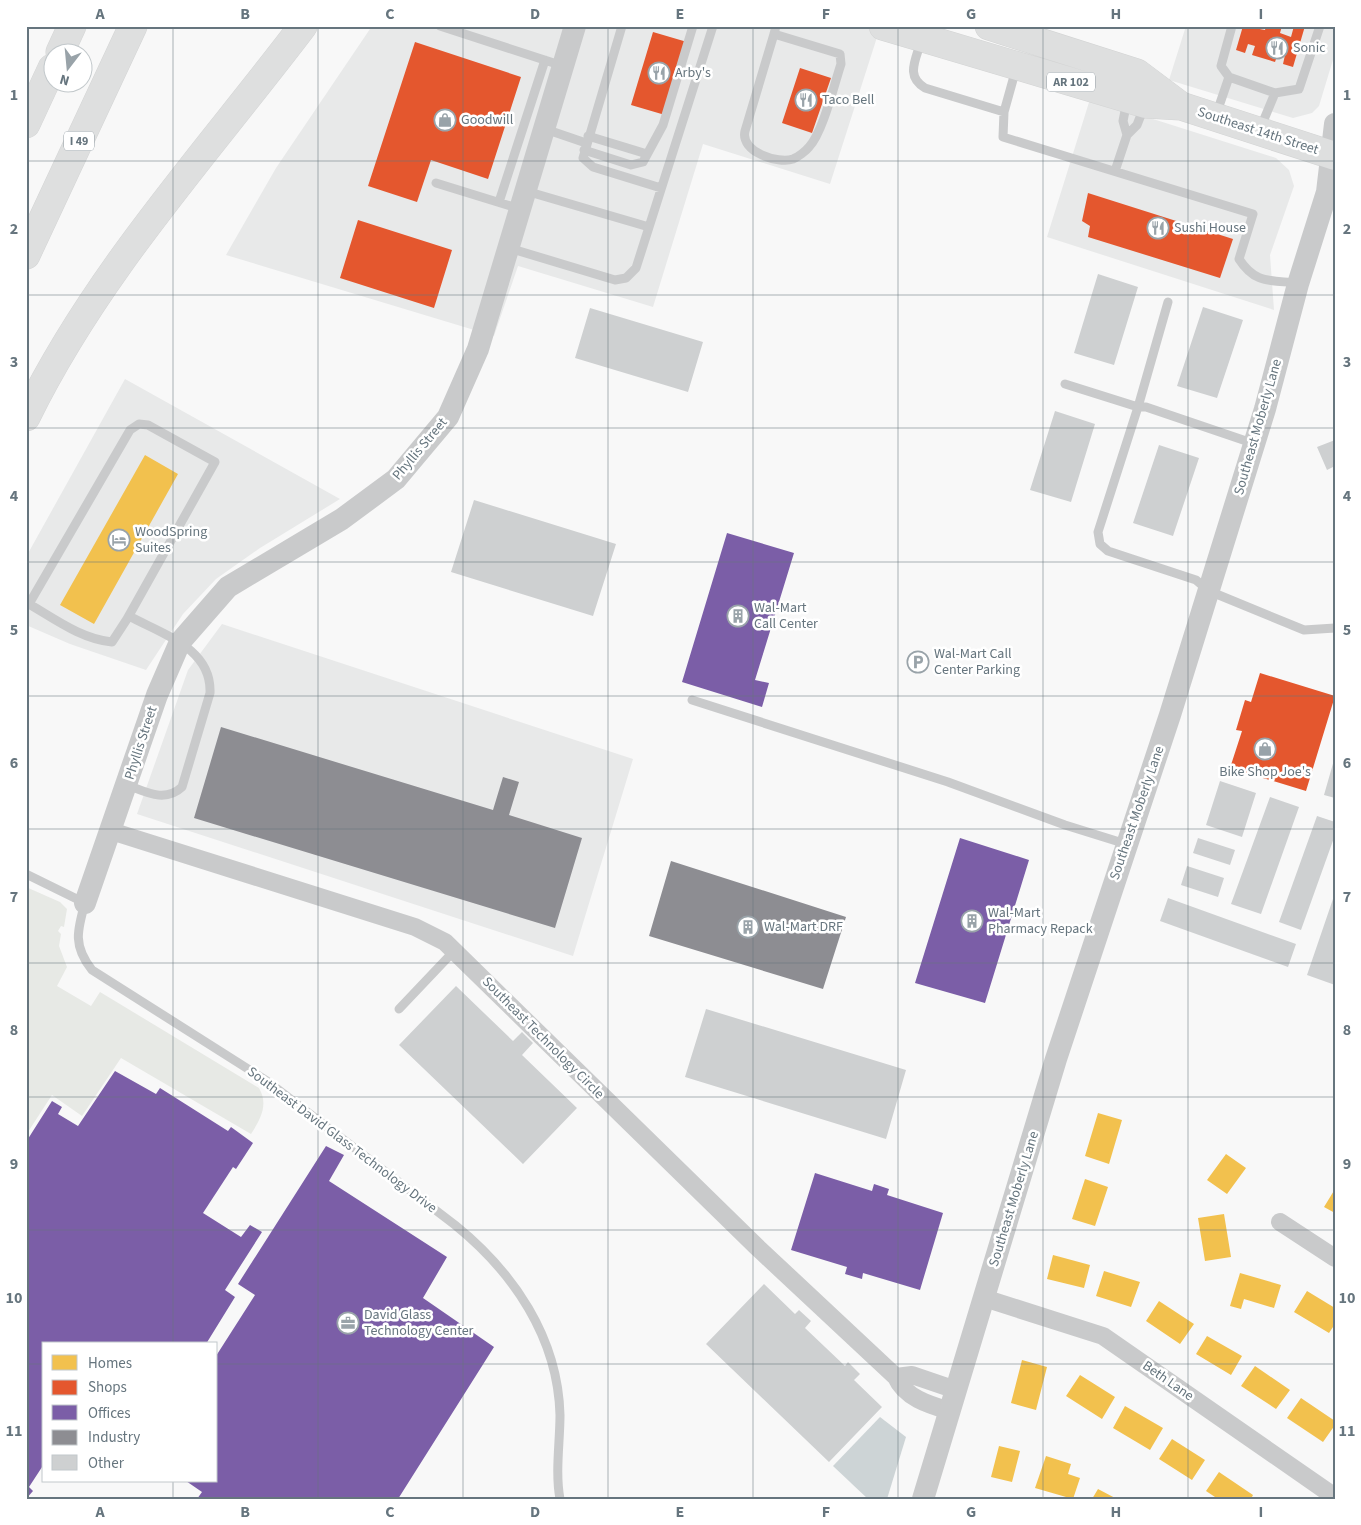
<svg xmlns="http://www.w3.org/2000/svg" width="1361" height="1525" viewBox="0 0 1361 1525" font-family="'Source Sans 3',sans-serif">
	<rect width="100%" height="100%" fill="#f8f8f8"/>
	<!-- built -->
	<path fill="#e8e9e9" d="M372 26H863L879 31 830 184 703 144 653 307 518 266 494 336 226 255 276 168Z
		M1186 26H1335V53L1319 106 1312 113 1293 118 1169 80Z
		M1090 99 1276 158 1289 170 1294 186 1270 255 1274 310 1047 237Z
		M125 379 340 499 260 548 216 579 183 614 146 670 70 644 26 625V557Z
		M222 624 633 759 573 956 137 814 188 670Z"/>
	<!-- green -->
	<path fill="#e7e9e5" d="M26 887 60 902 67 909 64 927 61 926 58 931 61 934 59 946 67 967 57 986 91 1006 100 992 259 1088C269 1105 260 1120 251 1134L121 1058 82 1116 52 1095 26 1135Z"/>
	<!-- water -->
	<path fill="#cdd4d6" d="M880 1417 906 1437 887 1499H868L833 1466Z"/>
	<!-- homes -->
	<path fill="#f2c14e" d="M145 455 178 474 94 624 60 605Z
		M1098 1113 1122 1120 1109 1164 1085 1156Z
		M1226 1154 1246 1168 1227 1194 1207 1180Z
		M1085 1179 1108 1187 1095 1226 1072 1219Z
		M1335 1189V1213L1324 1207Z
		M1224 1214 1231 1257 1205 1261 1198 1218Z
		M1053 1255 1090 1265 1084 1288 1047 1279Z
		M1104 1271 1140 1282 1131 1307 1096 1296Z
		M1240 1273 1281 1285 1274 1308 1244 1299 1241 1309 1230 1306Z
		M1307 1291 1335 1308V1324L1329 1333 1294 1312Z
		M1159 1301 1194 1324 1180 1344 1146 1321Z
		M1207 1336 1242 1356 1231 1375 1196 1354Z
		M1022 1360 1047 1367 1036 1410 1011 1403Z
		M1255 1366 1290 1390 1276 1409 1241 1386Z
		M1080 1375 1115 1397 1102 1419 1066 1396Z
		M1301 1398 1335 1421V1425L1323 1442 1287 1418Z
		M1125 1406 1163 1428 1150 1450 1113 1428Z
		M1172 1439 1205 1460 1192 1480 1159 1459Z
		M999 1446 1020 1451 1012 1482 991 1477Z
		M1046 1456 1071 1464 1068 1474 1080 1478 1073 1499 1035 1488Z
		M1219 1472 1253 1495 1251 1499H1218L1206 1491Z
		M1098 1489 1117 1499H1092Z"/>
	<!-- shops -->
	<path fill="#e4572e" d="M1243 26 1265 30 1266 26H1282L1280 33 1291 37 1294 26H1305L1293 67 1283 64 1285 55 1278 53 1275 62 1252 55 1255 46 1248 44 1245 53 1236 50Z
		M653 32 687 42 665 115 631 105Z
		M415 42 521 77 488 179 431 160 417 202 368 186Z
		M800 68 831 78 812 133 782 123Z
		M1088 193 1233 239 1220 278 1088 237 1090 226 1082 221Z
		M358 220 452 250 434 308 340 278Z
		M1260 673 1335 696 1306 791 1230 768 1242 731 1236 730 1245 700 1251 702Z"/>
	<!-- offices -->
	<path fill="#7b5ea7" d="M727 533 794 553 755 680 769 683 762 707 682 682Z
		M960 838 1029 860 985 1003 915 983Z
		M115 1071 156 1094 160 1088 228 1131 231 1127 253 1143 236 1169 233 1167 203 1213 241 1237 250 1225 262 1232 225 1290 235 1297 206 1344H44V1464L29 1487 33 1491 26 1499V1142L52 1101 62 1107 58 1114 78 1126Z
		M326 1146 344 1155 329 1181 447 1257 423 1298 494 1347 398 1499H197L202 1492 186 1481H216V1356L255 1295 238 1284Z
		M815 1173 872 1191 874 1184 889 1189 887 1195 943 1213 920 1290 863 1273 862 1279 845 1274 847 1267 791 1250Z"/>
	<!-- industry -->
	<path fill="#8d8d92" d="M221 727 493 810 503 777 519 782 509 815 582 838 555 928 194 818Z
		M671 861 846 917 823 989 649 936Z"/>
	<!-- building -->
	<path fill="#ced0d1" d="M1098 274 1138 287 1114 365 1074 353Z
		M1203 307 1243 320 1217 398 1177 386Z
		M590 308 703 342 688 392 575 358Z
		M1055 411 1095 424 1071 502 1030 490Z
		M1335 440V466L1327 470 1317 447Z
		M1159 445 1199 458 1173 536 1133 523Z
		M474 500 616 544 593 616 451 572Z
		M1334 760H1335V798L1324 795Z
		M1220 781 1256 793 1242 837 1206 825Z
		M1270 797 1299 807 1261 914 1231 904Z
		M1317 816 1335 822V835L1301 930 1279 922Z
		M1198 838 1235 850 1230 865 1193 853Z
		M1187 866 1224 878 1218 897 1181 885Z
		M1334 896H1335V985L1307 975Z
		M1168 898 1296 944 1288 967 1160 921Z
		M456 986 513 1041 522 1032 533 1043 522 1055 577 1108 523 1164 399 1045Z
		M706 1009 906 1070 886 1139 685 1077Z
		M764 1284 795 1314 799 1310 811 1321 805 1328 845 1366 848 1362 860 1374 854 1380 882 1407 829 1462 706 1344Z"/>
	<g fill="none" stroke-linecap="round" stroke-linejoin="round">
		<!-- primary casing -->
		<g stroke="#d3d4d4" stroke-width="29">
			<path id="primary" d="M883 26 1146 104 1181 106 1335 156
				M989 26 1137 73 1181 106"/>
		</g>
		<!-- motorway casing -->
		<g stroke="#d4d5d5" stroke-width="29">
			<path id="motorway" d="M60 52 72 26
				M26 124 52 68
				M26 255 133 26
				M26 417C97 272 206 154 303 26"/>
		</g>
		<!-- service -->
		<path stroke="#c9cacb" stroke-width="9" d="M440 26 563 66
			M622 26 583 158 593 167 661 188
			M1232 26 1221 66 1229 77 1275 93 1299 89 1320 26
			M774 34 840 54 841 64C834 85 823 132 809 147 806 151 798 157 793 159 778 164 740 152 745 131L774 34 776 26
			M921 41C916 60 905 76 925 88L1004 112 1016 69
			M1127 101 1123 121 1127 135
			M1004 112 1003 137 1253 214 1239 259C1255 284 1270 280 1297 283
			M1216 115 1229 77
			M545 129 586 143
			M1260 129 1275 93
			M588 136 647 154
			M584 150 631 165 643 162 663 125 693 26
			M1115 171 1127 135 1137 125 1144 107
			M436 183 520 209
			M526 191 649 227
			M499 202 545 60
			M509 248 615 280 626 278 636 268 713 26
			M1065 384 1138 407 1168 302
			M139 424 148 425 215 462 127 619 112 642C81 639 55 619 29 604L130 430Z
			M1255 444 1146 407H1138L1098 532 1100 544 1108 551 1196 580 1209 591 1304 630 1335 628
			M692 700 948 782 1065 825 1126 844
			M127 785C146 792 165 803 182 787L210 693C212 648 162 634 129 616
			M26 874 85 903C77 931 73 946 92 970L267 1081 455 1225C513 1272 558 1337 560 1415 560 1442 555 1472 560 1499
			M399 1009 455 950"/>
		<!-- minor -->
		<path stroke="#c9cacb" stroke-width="18" d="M111 831 415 927 445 942 758 1248 896 1377C905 1398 930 1405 950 1411
			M1280 1222 1335 1258
			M984 1298 1103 1336 1335 1497
			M896 1377 912 1375 956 1390"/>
		<!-- tertiary -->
		<path stroke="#c9cacb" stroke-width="22" d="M85 903 157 695 180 642 228 587 342 519 396 479 448 417 478 349 575 26
			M923 1499 1056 1059 1170 715 1265 409 1298 284 1327 192 1335 124"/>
		<!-- primary -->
		<use href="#primary" stroke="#dedfdf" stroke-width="28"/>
		<!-- motorway -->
		<use href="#motorway" stroke="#dedfdf" stroke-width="28"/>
	</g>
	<!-- grid -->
	<path fill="none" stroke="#66757e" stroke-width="1" stroke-opacity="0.55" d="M173 26V1344M318 26V1499M463 26V1499M608 26V1499M753 26V1499M898 26V1499M1043 26V1499M1188 26V1499M26 161H1335M26 295H1335M26 428H1335M26 562H1335M26 696H1335M26 829H1335M26 963H1335M26 1097H1335M26 1230H1335M26 1364H44M216 1364H1335M173 1481V1499"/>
	<!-- icons -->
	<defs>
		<g id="restaurant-ring" transform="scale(1.125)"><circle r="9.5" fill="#fff" stroke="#99a3a9" stroke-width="1.5"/><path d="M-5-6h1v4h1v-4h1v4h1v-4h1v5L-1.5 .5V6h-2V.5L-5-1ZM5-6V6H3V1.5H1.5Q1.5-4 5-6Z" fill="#99a3a9"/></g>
		<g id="shop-ring" transform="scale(1.125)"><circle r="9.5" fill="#fff" stroke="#99a3a9" stroke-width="1.5"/><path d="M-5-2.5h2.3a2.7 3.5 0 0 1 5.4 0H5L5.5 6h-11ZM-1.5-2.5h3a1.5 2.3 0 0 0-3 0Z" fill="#99a3a9"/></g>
		<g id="hotel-ring" transform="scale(1.125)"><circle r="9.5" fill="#fff" stroke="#99a3a9" stroke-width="1.5"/><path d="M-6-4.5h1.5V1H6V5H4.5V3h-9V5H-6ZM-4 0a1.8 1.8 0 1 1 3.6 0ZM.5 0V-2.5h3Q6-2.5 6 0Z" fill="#99a3a9"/></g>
		<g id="building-ring" transform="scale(1.125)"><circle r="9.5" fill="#fff" stroke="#99a3a9" stroke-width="1.5"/><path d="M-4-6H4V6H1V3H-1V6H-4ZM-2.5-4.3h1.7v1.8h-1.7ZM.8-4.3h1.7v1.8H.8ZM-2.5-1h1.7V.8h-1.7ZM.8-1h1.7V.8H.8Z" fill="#99a3a9"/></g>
		<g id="parking-ring" transform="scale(1.125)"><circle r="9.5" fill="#fff" stroke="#99a3a9" stroke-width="1.5"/><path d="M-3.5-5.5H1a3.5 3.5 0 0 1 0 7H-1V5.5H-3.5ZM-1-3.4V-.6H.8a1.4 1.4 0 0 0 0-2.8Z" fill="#99a3a9"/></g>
		<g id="office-ring" transform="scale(1.125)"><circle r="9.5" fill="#fff" stroke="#99a3a9" stroke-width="1.5"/><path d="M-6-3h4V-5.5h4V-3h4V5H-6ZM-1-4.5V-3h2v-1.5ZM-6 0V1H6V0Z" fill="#99a3a9"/></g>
	</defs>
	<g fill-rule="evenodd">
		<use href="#restaurant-ring" x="1277" y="48"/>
		<use href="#restaurant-ring" x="659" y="73"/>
		<use href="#restaurant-ring" x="806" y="100"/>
		<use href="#shop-ring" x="445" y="120"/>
		<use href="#restaurant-ring" x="1158" y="228"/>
		<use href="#hotel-ring" x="119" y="540"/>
		<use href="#building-ring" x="738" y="616"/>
		<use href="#parking-ring" x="918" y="662"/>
		<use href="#shop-ring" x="1265" y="749"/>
		<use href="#building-ring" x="972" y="921"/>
		<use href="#building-ring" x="748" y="927"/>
		<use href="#office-ring" x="348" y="1323"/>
	</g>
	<g text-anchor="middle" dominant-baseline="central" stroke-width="5" stroke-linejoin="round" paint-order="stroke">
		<!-- shield labels -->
		<g fill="#fff" stroke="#949ea5" stroke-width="1">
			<rect x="1047" y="72.5" width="48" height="19" rx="4"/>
			<rect x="64" y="131.5" width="30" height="19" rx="4"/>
		</g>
		<g font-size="12" font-weight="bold" fill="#66757e">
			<text x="1071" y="82">AR 102</text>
			<text x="79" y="141">I 49</text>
		</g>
		<!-- poi labels -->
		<g font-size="14" fill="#66757e" stroke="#fff" text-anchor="start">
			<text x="1293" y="48">Sonic</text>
			<text x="675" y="73">Arby's</text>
			<text x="822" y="100">Taco Bell</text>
			<text x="461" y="120">Goodwill</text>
			<text x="1174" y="228">Sushi House</text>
			<text x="135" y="532">WoodSpring<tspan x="135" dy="16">Suites</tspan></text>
			<text x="754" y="608">Wal-Mart<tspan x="754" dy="16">Call Center</tspan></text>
			<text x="934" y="654">Wal-Mart Call<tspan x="934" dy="16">Center Parking</tspan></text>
			<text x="1265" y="772" text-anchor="middle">Bike Shop Joe's</text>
			<text x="988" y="913">Wal-Mart<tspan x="988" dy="16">Pharmacy Repack</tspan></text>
			<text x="764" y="927">Wal-Mart DRF</text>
			<text x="364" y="1315">David Glass<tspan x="364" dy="16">Technology Center</tspan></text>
		</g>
		<!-- street labels -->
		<g font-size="14" fill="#66757e" stroke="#fff">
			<text transform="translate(1258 131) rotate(18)">Southeast 14th Street</text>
			<text transform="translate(1258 427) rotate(-74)">Southeast Moberly Lane</text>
			<text transform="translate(420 449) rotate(-50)">Phyllis Street</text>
			<text transform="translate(141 743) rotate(-72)">Phyllis Street</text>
			<text transform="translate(1137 813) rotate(-71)">Southeast Moberly Lane</text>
			<text transform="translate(543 1038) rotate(45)">Southeast Technology Circle</text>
			<text transform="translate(342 1140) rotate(37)">Southeast David Glass Technology Drive</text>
			<text transform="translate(1014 1199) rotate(-73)">Southeast Moberly Lane</text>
			<text transform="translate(1168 1381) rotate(35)">Beth Lane</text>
		</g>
	</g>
	<!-- border -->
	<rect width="1361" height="1525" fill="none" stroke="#ffffff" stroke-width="55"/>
	<!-- legend -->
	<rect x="42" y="1342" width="175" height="140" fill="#ffffff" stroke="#c2c8cb"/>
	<rect x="52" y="1355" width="25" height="15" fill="#f2c14e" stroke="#c2c8cb"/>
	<text x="88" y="1368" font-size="15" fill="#66757e">Homes</text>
	<rect x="52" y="1380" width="25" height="15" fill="#e4572e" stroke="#c2c8cb"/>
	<text x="88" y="1392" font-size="15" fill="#66757e">Shops</text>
	<rect x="52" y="1405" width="25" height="15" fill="#7b5ea7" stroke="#c2c8cb"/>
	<text x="88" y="1418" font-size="15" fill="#66757e">Offices</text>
	<rect x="52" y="1430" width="25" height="15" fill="#8d8d92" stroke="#c2c8cb"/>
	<text x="88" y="1442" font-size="15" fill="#66757e">Industry</text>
	<rect x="52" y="1455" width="25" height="15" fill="#ced0d1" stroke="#c2c8cb"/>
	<text x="88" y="1468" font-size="15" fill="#66757e">Other</text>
	<!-- north arrow -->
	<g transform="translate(68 68) rotate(196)"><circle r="24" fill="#ffffff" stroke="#c2c8cb"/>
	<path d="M0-4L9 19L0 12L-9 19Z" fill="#99a3a9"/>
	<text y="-8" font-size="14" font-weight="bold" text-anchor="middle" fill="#66757e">N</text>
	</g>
	<rect x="28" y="28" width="1306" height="1470" fill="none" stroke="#66757e" stroke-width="2"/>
	<g font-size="16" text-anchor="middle" font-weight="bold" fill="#66757e">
		<text x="100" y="19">A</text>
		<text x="245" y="19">B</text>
		<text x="390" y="19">C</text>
		<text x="535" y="19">D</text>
		<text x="680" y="19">E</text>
		<text x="826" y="19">F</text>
		<text x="971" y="19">G</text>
		<text x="1116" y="19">H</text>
		<text x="1261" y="19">I</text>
		<text x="14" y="100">1</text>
		<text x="1347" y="100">1</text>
		<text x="14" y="234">2</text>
		<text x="1347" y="234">2</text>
		<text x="14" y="367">3</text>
		<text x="1347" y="367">3</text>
		<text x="14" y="501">4</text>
		<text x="1347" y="501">4</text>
		<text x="14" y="635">5</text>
		<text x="1347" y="635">5</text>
		<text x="14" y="768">6</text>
		<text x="1347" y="768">6</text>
		<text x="14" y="902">7</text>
		<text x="1347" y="902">7</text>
		<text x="14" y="1035">8</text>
		<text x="1347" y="1035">8</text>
		<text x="14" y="1169">9</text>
		<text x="1347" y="1169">9</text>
		<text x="14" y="1303">10</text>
		<text x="1347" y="1303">10</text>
		<text x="14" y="1436">11</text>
		<text x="1347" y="1436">11</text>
		<text x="100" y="1517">A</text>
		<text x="245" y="1517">B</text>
		<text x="390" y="1517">C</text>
		<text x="535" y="1517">D</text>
		<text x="680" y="1517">E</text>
		<text x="826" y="1517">F</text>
		<text x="971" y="1517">G</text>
		<text x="1116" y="1517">H</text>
		<text x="1261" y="1517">I</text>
	</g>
</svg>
